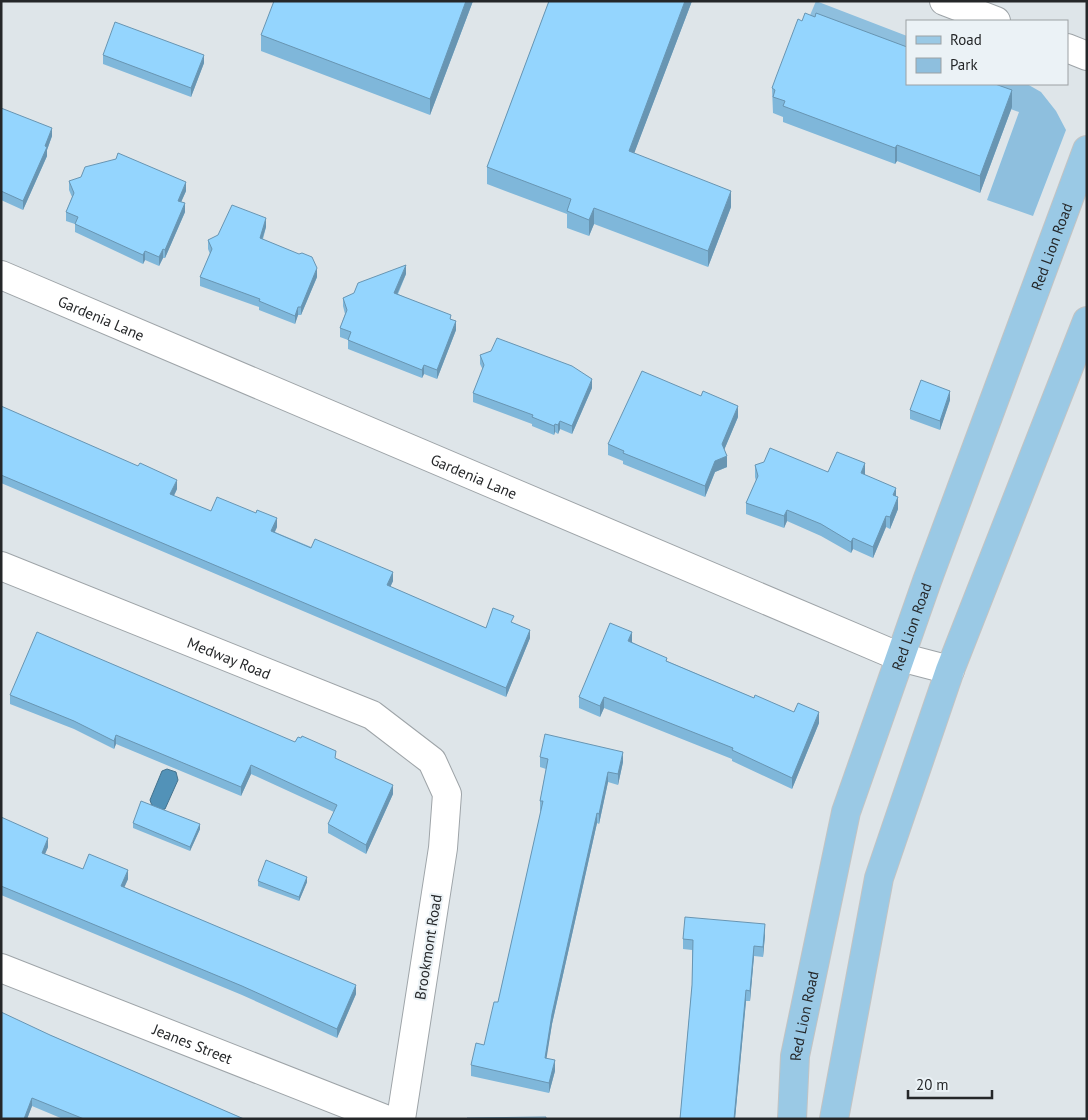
<svg xmlns="http://www.w3.org/2000/svg" width="1088" height="1120" viewBox="0 0 1088 1120" font-family="'PT Sans',sans-serif">
	<rect width="100%" height="100%" fill="#dee5e9"/>
	<!-- green -->
	<path fill="#8ebfde" d="M816 1 907 36V70L803 32Z
		M942 84H1027L1041 92 1056 111 1066 130 1033 216 987 200 1019 112Z"/>
	<!-- water -->
	<path fill="#5292b8" stroke="#44728d" d="M167 769 176 772 178 780 165 809C157 811 152 808 150 800L162 771Z"/>
	<g fill="none" stroke-linecap="round" stroke-linejoin="round">
		<!-- minor casing -->
		<g stroke="#9ea4a8" stroke-width="30">
			<g id="minor">
				<path d="M944 1 996 21"/>
				<path d="M1067 48 1087 56"/>
				<path id="s1" d="M1 275 900 657 950 670"/>
				<path id="s2" d="M1 566 372 715 432 761 447 794 443 848 401 1119"/>
				<path id="s3" d="M1 968 385 1119"/>
			</g>
		</g>
		<!-- major casing -->
		<g stroke="#c2c3c3" stroke-width="30">
			<g id="major">
				<path id="s4" d="M792 1119 795 1056 846 812 927 581 1087 150"/>
				<path d="M834 1119 879 878 950 670 1087 321"/>
			</g>
		</g>
		<!-- minor -->
		<use href="#minor" stroke="#fff" stroke-width="28"/>
		<!-- major -->
		<use href="#major" stroke="#9ac9e5" stroke-width="28"/>
	</g>
	<!-- wall -->
	<path fill="#7fb7da" d="M473 1 430 115 261 51V35Z
		M549 1H692L634 153 731 207 708 267 594 224 589 236 567 228V214L487 184V167Z
		M802 21 1012 107 980 193 897 161 895 164 783 122V117L773 113 772 88Z
		M103 55 204 63 191 97 103 64Z
		M1 108 52 136 47 150V156L23 210 1 200Z
		M69 181 186 191 181 202 185 212 165 258H163L159 266 145 260 143 264 75 232V224L66 221V212L72 197 69 190Z
		M266 227 263 239 317 277 301 315H298L295 324 259 310V307L200 286V277L210 254 208 249V240Z
		M406 274 398 294 451 319 456 330 437 379 424 374 422 378 348 349V340L340 337V328L345 314 343 306V298Z
		M480 355 592 388 572 434 560 429 558 434 555 432 554 435 532 426V424L473 402V393L483 370 480 364Z
		M950 400 940 430 910 419V410Z
		M1 406 177 489 174 496 211 511 277 527 275 532 393 581 390 587 486 628 514 623 530 638 506 697 1 483Z
		M738 417 724 450 727 467 715 472 705 497 623 464V461L608 455V444Z
		M755 465 865 475 896 496 898 509 890 529 886 527 873 558 853 549 851 553 821 536 787 521 784 528 746 514V503L756 481 755 477Z
		M632 642 667 661 754 698 819 723 792 789 732 761V759L604 708 600 717 579 708V697Z
		M10 695 295 742 336 759 393 794 366 854 328 833V824L334 812 251 774 241 796 116 744 114 749 74 729 10 704Z
		M540 757 623 762 618 785 608 782 599 824 597 823 552 1024 546 1058 555 1071 549 1093 471 1076V1065L484 1045 498 1002 541 811H540V801L546 769 540 767Z
		M1 817 48 847 45 854 83 869 128 879 124 887 356 994 337 1038 242 995 1 895Z
		M133 823 200 829 190 851 133 828Z
		M258 881 307 882 299 901 258 886Z
		M765 935 763 957 754 956 750 1001H746L735 1119H680L692 985V950L683 949V939Z
		M50 1035 244 1119H63L32 1106 27 1119H1Z"/>
	<!-- shaded-wall -->
	<path fill="#6895b2" d="M466 1H473L430 115V99Z
		M685 1H692L629 167V151Z
		M204 55V63L191 97V88Z
		M1012 90V107L980 193V176Z
		M52 128V136L47 150V156L23 210V201Z
		M897 145V161L895 164V148Z
		M186 182V191L178 209V201Z
		M731 191V207L708 267V251Z
		M185 203V212L165 258V250Z
		M594 208V224L589 236V220Z
		M266 218V227L260 246V238Z
		M163 249V258L159 266V257Z
		M145 251V260L143 264V255Z
		M406 265V274L394 301V293Z
		M317 268V277L301 315V307Z
		M298 307V315L295 324V316Z
		M456 321V330L437 379V370Z
		M424 365V374L422 378V370Z
		M592 379V388L572 434V426Z
		M950 391V400L940 430V421Z
		M738 406V417L722 455V444Z
		M560 421V429L558 434V425Z
		M555 424V432L554 435V426Z
		M727 456V467L715 472 705 497V486L715 461Z
		M865 463V475L861 473Z
		M177 480V489L170 503V494Z
		M896 488V500L893 495Z
		M898 497V509L890 529V517Z
		M787 510V521L784 528V516Z
		M886 516V527L873 558V547Z
		M277 518V527L271 539V531Z
		M853 538V549L851 553V542Z
		M393 572V581L387 594V585Z
		M530 630V638L506 697V688Z
		M632 632V643L628 641Z
		M604 697V708L600 717V706Z
		M819 712V723L792 789V778Z
		M116 735V744L114 749V741Z
		M623 752V762L618 785V774Z
		M251 765V774L241 796V787Z
		M608 772V782L599 824V814Z
		M393 785V794L366 854V845Z
		M597 813V823L552 1024 545 1068V1058L552 1014Z
		M200 824V829L190 851V847Z
		M48 838V847L42 861V853Z
		M128 870V879L121 895V886Z
		M307 877V882L299 901V897Z
		M765 924V935L763 957V947Z
		M754 946V956L750 1001V991Z
		M356 985V994L337 1038V1029Z
		M746 990V1001L735 1119H734Z
		M555 1060V1071L549 1093V1083Z
		M32 1098V1106L27 1119H24Z"/>
	<!-- building -->
	<path fill="#94d5fe" stroke="#6895b2" d="M274 1H466L430 99 261 35Z
		M549 1H685L629 151 731 191 708 251 594 208 589 220 567 211 571 199 487 167Z
		M805 13 815 17 816 13 907 47V84H995L1012 90 980 176 897 145 895 148 783 106 785 101 773 97 775 90 772 88 776 77 798 19 802 21Z
		M115 22 204 55 191 88 103 55Z
		M1 108 52 128 45 146 47 147 23 201 1 191Z
		M118 153 186 182 178 201 185 203 165 250 163 249 159 257 145 251 143 255 75 224 78 217 66 212 74 193 69 181 81 177 85 167 116 159Z
		M232 205 266 218 260 238 299 254 302 253 312 257 317 268 301 307H298L295 316 259 301 260 299 200 277 212 249 208 240 218 235Z
		M406 265 394 293 451 315 450 319 456 321 437 370 424 365 422 370 348 340 351 332 340 328 347 310 343 298 354 293 358 283Z
		M497 338 572 366 592 379 572 426 560 421 558 425 555 424 554 426 532 417 533 415 473 393 484 365 480 355 491 351Z
		M642 371 701 396 703 391 738 406 722 444 727 456 715 461 705 486 623 453 624 451 608 444Z
		M921 380 950 391 940 421 910 410Z
		M1 406 138 466 140 463 177 480 170 494 211 511 217 497 256 513 257 510 277 518 271 531 311 548 315 539 393 572 387 585 486 628 493 608 514 616 511 622 530 630 506 688 1 475Z
		M770 448 828 472 837 452 865 463 861 473 896 488 893 495 898 497 890 517 886 516 873 547 853 538 851 542 821 524 787 510 784 516 746 503 758 476 755 465 764 462Z
		M610 623 632 632 628 641 667 658 666 661 754 698 755 695 794 712 798 703 819 712 792 778 732 750 733 748 604 697 600 706 579 697Z
		M37 632 295 742 298 737 301 738 302 736 336 751 335 758 393 785 366 845 328 824 337 805 251 765 241 787 116 735 114 741 74 721 10 695Z
		M545 734 623 752 618 774 608 772 599 814 597 813 552 1014 545 1058 555 1060 549 1083 471 1065 476 1043 484 1045 494 1002H498L543 801H540L548 759 540 757Z
		M141 801 200 824 190 847 133 823Z
		M1 817 48 838 42 853 83 869 89 854 128 870 121 886 356 985 337 1029 242 986 1 886Z
		M266 860 307 877 299 897 258 881Z
		M685 917 765 924 763 947 754 946 750 991 746 990 734 1119H680L692 985 693 940 683 939Z
		M1 1012 50 1035 244 1119H84L32 1098 24 1119H1Z
		M546 1117V1119H467V1118Z"/>
	<g text-anchor="middle" dominant-baseline="central" stroke-width="4" stroke-linejoin="round" paint-order="stroke">
		<!-- street labels -->
		<g font-size="15" fill="#252729" stroke="#ebf2f6">
			<text stroke="none"><textPath href="#s4" startOffset="914">Red Lion Road</textPath></text>
			<text stroke="none"><textPath href="#s1" startOffset="109">Gardenia Lane</textPath></text>
			<text stroke="none"><textPath href="#s1" startOffset="514">Gardenia Lane</textPath></text>
			<text stroke="none"><textPath href="#s4" startOffset="509">Red Lion Road</textPath></text>
			<text stroke="none"><textPath href="#s2" startOffset="246">Medway Road</textPath></text>
			<text transform="translate(428 947) rotate(-81)">Brookmont Road</text>
			<text stroke="none"><textPath href="#s4" startOffset="104">Red Lion Road</textPath></text>
			<text stroke="none"><textPath href="#s3" startOffset="206">Jeanes Street</textPath></text>
		</g>
	</g>
	<!-- border -->
	<rect width="1088" height="1120" fill="none" stroke="#252729" stroke-width="5"/>
	<!-- legend -->
	<rect x="906" y="20" width="162" height="65" fill="#ebf2f6" stroke="#9ca1a4"/>
	<rect x="916" y="36" width="25" height="8" fill="#9ac9e5" stroke="#9ca1a4"/>
	<text x="950" y="45" font-size="15" fill="#252729">Road</text>
	<rect x="916" y="58" width="25" height="15" fill="#8ebfde" stroke="#9ca1a4"/>
	<text x="950" y="70" font-size="15" fill="#252729">Park</text>
	<!-- scale -->
	<path d="M908 1090v8h84v-8" fill="none" stroke="#252729" stroke-width="2.5"/>
	<text x="916" y="1090" font-size="15" fill="#252729" stroke="#ebf2f6" stroke-width="4" paint-order="stroke">20 m</text>
</svg>
